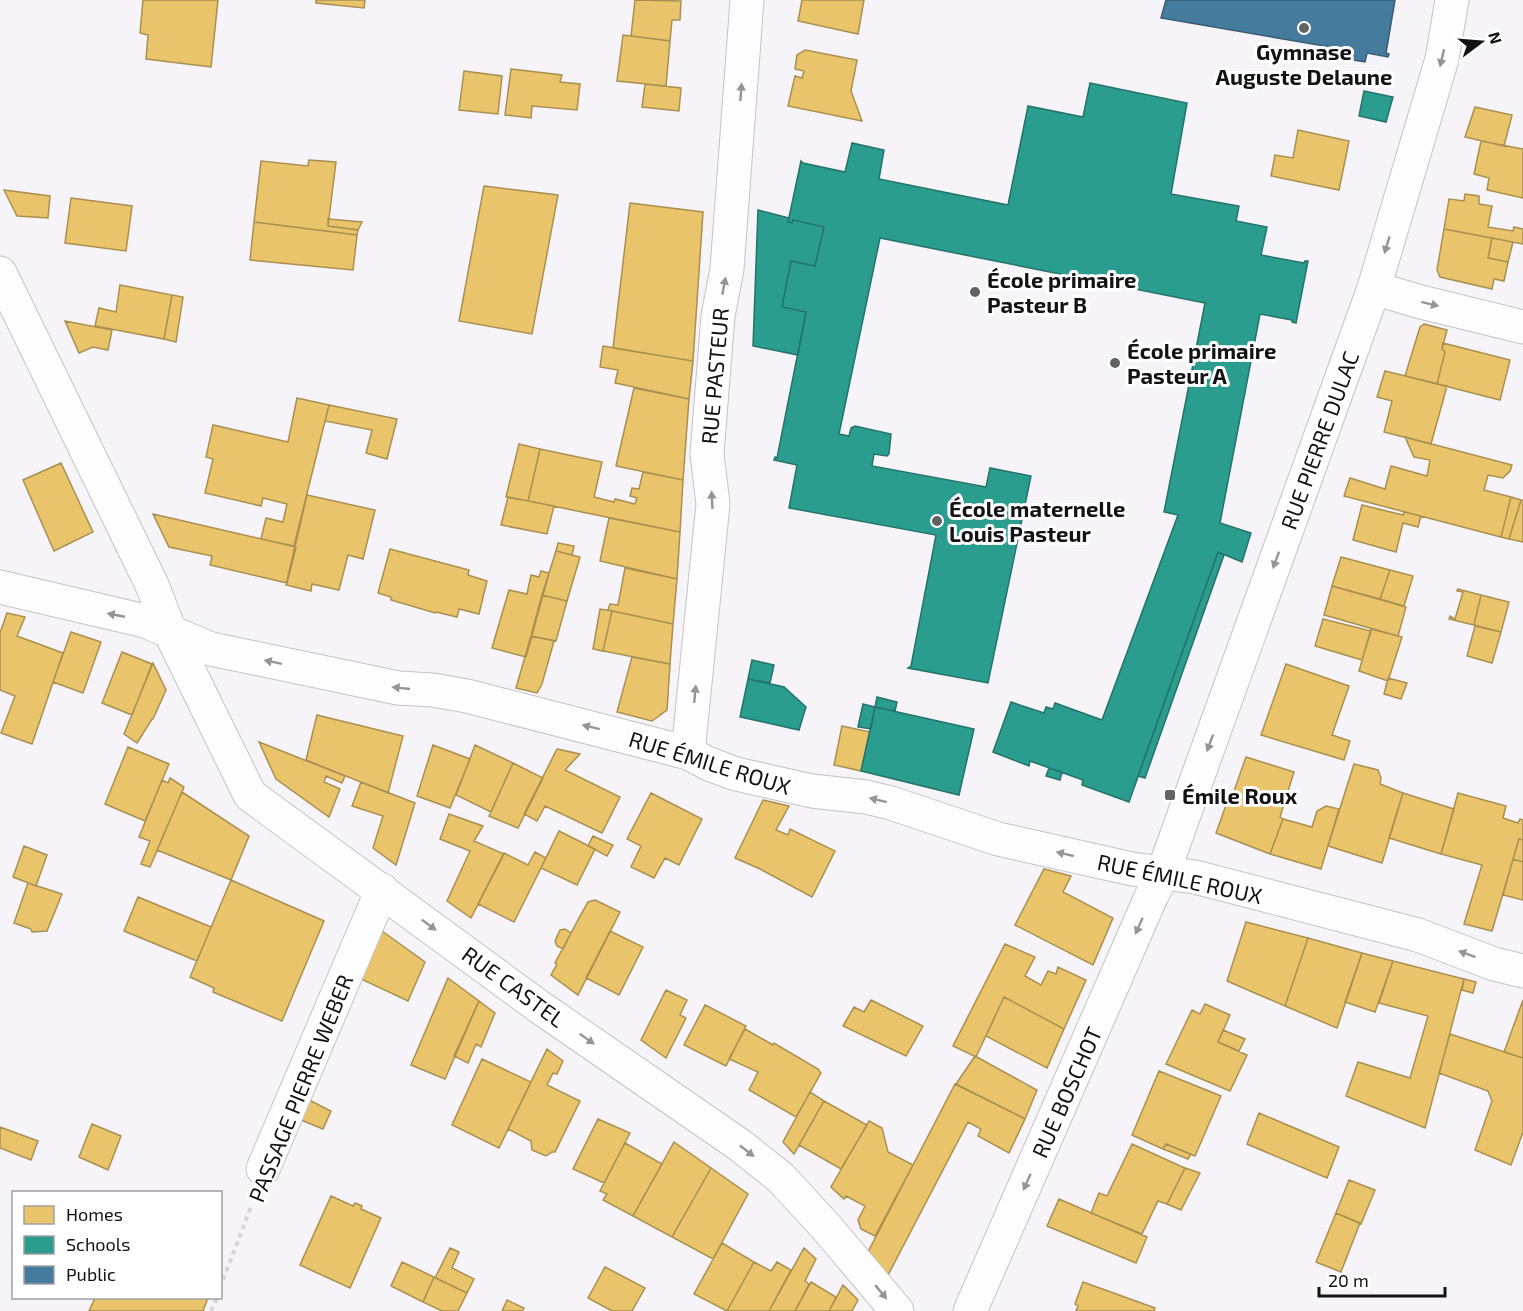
<svg xmlns="http://www.w3.org/2000/svg" width="1523" height="1311" viewBox="0 0 1523 1311" font-family="'Exo 2',sans-serif">
	<rect width="100%" height="100%" fill="#f6f4f8"/>
	<!-- homes -->
	<path fill="#e9c46a" stroke="#a98f50" stroke-width="1.5" d="M143 0H218L211 67 146 59 148 35 140 33Z
		M316 0H365L364 8 316 3Z
		M635 0 681 1 680 20H672L670 41 631 36Z
		M802 0H864L858 34 798 21Z
		M623 35 670 41 666 86 617 81Z
		M805 50 857 60 851 91 862 121 788 106 795 76 802 78 804 71 795 69 797 55Z
		M511 69 562 75 560 82 580 84 577 110 532 106 531 118 505 115Z
		M464 71 502 76 498 114 459 110Z
		M645 84 681 88 679 111 642 107Z
		M1475 107 1512 115 1504 146 1465 137Z
		M1298 130 1349 141 1339 190 1271 176 1275 155 1293 158Z
		M1481 141 1523 149V198L1487 190 1489 178 1474 174Z
		M309 160 336 162 328 226 358 230 357 235 254 222 261 161 308 166Z
		M484 186 558 195 532 334 459 321Z
		M4 190 50 196 48 218 17 216Z
		M1465 194 1479 196V204L1492 206 1488 227 1513 231 1514 227 1523 229V244L1444 229 1449 199 1464 201Z
		M71 198 132 206 126 251 65 243Z
		M630 203 703 212 693 361 613 348Z
		M328 219 362 222 358 230 328 226Z
		M254 222 357 235 353 270 250 260Z
		M1444 229 1492 238 1488 258 1508 262 1504 281 1494 279 1492 289 1440 277 1437 270Z
		M1492 238 1513 242 1508 262 1488 258Z
		M120 285 172 295 164 339 95 326 99 308 116 312Z
		M172 295 183 297 176 342 164 339Z
		M65 321 112 330 108 350 93 347 79 353Z
		M1424 324 1447 330 1442 349 1445 352 1437 384 1405 376 1420 327Z
		M1443 343 1510 360 1500 400 1437 384 1445 352 1442 349Z
		M603 346 693 361 689 399 615 383 618 370 600 367Z
		M1385 371 1447 386 1431 444 1384 432 1392 401 1377 397Z
		M634 388 689 399 683 480 616 466Z
		M297 398 329 405 294 546 261 539 266 518 283 522 287 504 263 498 261 506 205 493 213 459 206 457 213 425 288 442Z
		M329 405 397 419 387 459 366 453 372 430 325 421Z
		M1405 437 1512 465 1510 471 1503 478 1488 475 1484 490 1511 497 1501 537 1344 496 1350 478 1385 489 1391 466 1427 476 1430 460 1414 457Z
		M519 444 540 449 528 501 506 497Z
		M540 449 602 462 594 497 614 502 615 499 635 504 637 498 630 496 632 488 639 489 643 472 683 480 680 532 528 501Z
		M61 463 93 532 54 551 23 480Z
		M307 495 375 510 363 559 348 555 339 590 312 584 311 591 286 585Z
		M508 497 554 506 547 534 501 525Z
		M1511 497 1521 500 1509 539 1501 537Z
		M1521 500H1523V542L1509 539Z
		M1362 505 1403 515 1404 512 1421 516 1418 527 1403 523 1396 552 1353 540Z
		M153 514 296 547 287 583 210 565 212 556 169 547Z
		M609 518 680 532 677 579 600 561Z
		M558 543 574 546 572 555 556 551Z
		M390 549 469 570 468 575 487 581 479 614 459 609 457 617 436 612 435 613 391 600V597L378 593Z
		M556 551 580 557 567 601 542 595Z
		M1341 557 1390 570 1380 599 1332 586Z
		M625 568 677 579 673 624 608 610 610 604 618 605Z
		M1390 570 1413 576 1404 606 1380 599Z
		M541 571 549 573 526 657 492 648 509 590 527 594 531 575 539 577Z
		M1332 586 1406 607 1398 636 1324 615Z
		M1458 589 1481 595 1474 625 1449 619 1450 616 1455 619 1463 592 1457 591Z
		M542 595 567 601 556 641 531 636Z
		M1481 595 1509 602 1501 632 1474 625Z
		M600 609 612 611 603 651 593 649Z
		M612 611 673 624 670 664 603 651Z
		M7 613 25 617 17 636 63 653 32 744 1 733 15 696 0 690V633Z
		M1323 619 1371 631 1362 660 1315 646Z
		M1475 626 1501 632 1492 663 1467 656Z
		M1371 629 1402 637 1388 681 1359 671Z
		M71 632 101 642 83 693 53 682Z
		M531 636 554 641 542 684 537 693 516 688Z
		M122 652 152 664 132 715 102 703Z
		M632 657 670 664 667 710 652 721 617 712Z
		M153 663 166 690 153 719H152L137 743 124 734Z
		M1286 664 1349 686 1332 735 1350 741 1344 760 1261 735Z
		M1388 678 1407 683 1401 699 1384 694Z
		M317 715 403 736 388 793 306 760Z
		M842 726 870 732 861 771 834 765Z
		M259 742 345 776 342 783 326 776 324 782 340 789 329 817 276 779Z
		M433 745 470 759 450 808 417 796Z
		M475 745 513 763 491 812 456 795Z
		M128 747 169 764 145 821 105 804Z
		M557 749 580 754 565 770 620 797 602 833 545 806 537 821 524 814Z
		M1246 757 1294 772 1280 817 1283 819 1270 854 1216 833 1231 791H1234Z
		M513 763 543 778 518 828 489 816Z
		M1354 764 1378 770 1381 778 1380 784 1403 793 1382 863 1328 846Z
		M170 778 184 787 150 867 141 864 150 841 139 837 162 780 168 783Z
		M361 782 415 803 396 865 373 848 383 816 352 806Z
		M182 792 249 836 231 880 157 850Z
		M651 793 702 819 679 865 665 858 654 878 631 867 641 846 627 839Z
		M1403 793 1454 809 1441 854 1389 838Z
		M1458 793 1506 806 1503 818 1518 823 1520 819 1523 820V840L1519 839 1492 931 1464 924 1482 865 1441 854Z
		M763 800 789 806 776 830 788 835 790 829 835 851 812 897 758 868 735 858Z
		M1326 806 1339 809 1321 869 1270 854 1283 819 1312 827 1317 811Z
		M449 814 483 826 474 841 504 854 471 918 447 901 470 851 440 839Z
		M559 831 595 849 577 885 541 868Z
		M593 836 613 845 607 856 588 846Z
		M1519 839 1523 840V862L1513 859Z
		M24 846 47 855 36 886 13 877Z
		M535 852 546 858 514 922 478 904 504 853 528 865Z
		M1513 859 1523 862V900L1503 895Z
		M1044 869 1071 876 1063 892 1113 918 1093 965 1015 925Z
		M231 880 324 921 282 1021 213 992 214 988 190 977Z
		M28 883 62 894 47 931 32 932 31 929 14 923Z
		M138 897 211 927 197 961 124 931Z
		M595 900 620 912 578 995 551 975 557 964 555 963 579 918 588 902Z
		M1246 922 1308 938 1285 1006 1227 981Z
		M565 929 571 933 563 949 557 946 555 941 560 930Z
		M382 931 425 962 408 1001 361 979Z
		M610 931 643 947 619 995 586 978Z
		M1308 938 1362 953 1337 1028 1285 1006Z
		M1005 944 1035 957 1025 976 1041 985 1048 971 1056 974 1058 967 1086 980 1064 1029 1004 997 976 1057 953 1046Z
		M1362 953 1393 961 1375 1012 1345 1002Z
		M1393 961 1464 979 1425 1128 1346 1096 1358 1062 1410 1078 1428 1016 1379 1003Z
		M448 978 479 1001 445 1079 411 1065Z
		M1464 979 1476 982 1473 993 1462 990Z
		M666 990 687 1000 680 1015 686 1018 666 1058 641 1040Z
		M1004 997 1064 1029 1047 1068 986 1036Z
		M871 1000 923 1026 906 1056 843 1026 854 1007 864 1012Z
		M1523 1000V1058L1504 1052Z
		M479 1001 495 1013 481 1047 476 1044 468 1063 454 1056Z
		M1205 1004 1230 1015 1218 1042 1247 1055 1230 1091 1166 1064 1192 1010 1200 1014Z
		M705 1005 746 1026 726 1066 684 1045Z
		M745 1029 773 1045 774 1043 818 1069 821 1073 796 1117 749 1090 758 1072 729 1059Z
		M1223 1030 1245 1039 1239 1051 1218 1042Z
		M1450 1034 1523 1058V1132L1511 1165 1475 1150 1492 1101 1488 1091 1439 1073Z
		M547 1049 563 1061 557 1074 553 1073 547 1085 580 1101 555 1152H552L546 1156 532 1150 531 1141 508 1129Z
		M975 1056 1037 1090 1025 1119 956 1084Z
		M482 1059 531 1082 499 1148 452 1125Z
		M1159 1071 1221 1096 1195 1156 1166 1144 1163 1149 1132 1135Z
		M955 1084 1025 1119 1009 1153 978 1136 981 1129 968 1122 887 1277 867 1254Z
		M810 1092 824 1101 794 1154 783 1142Z
		M309 1100 331 1111 323 1129 301 1120Z
		M824 1101 867 1125 841 1169 799 1145Z
		M1259 1113 1339 1147 1327 1178 1247 1144Z
		M598 1119 630 1133 604 1183 573 1169Z
		M869 1121 882 1128 888 1152 913 1165 875 1236 861 1229 858 1220 865 1206 846 1196 844 1199 831 1187Z
		M92 1124 121 1136 108 1170 79 1157Z
		M0 1127 38 1141 31 1160 0 1148Z
		M674 1142 711 1168 672 1237 633 1216Z
		M625 1143 662 1164 633 1216 603 1200 607 1194 600 1191Z
		M1132 1144 1185 1168 1167 1204 1158 1201 1142 1234 1091 1213 1099 1193 1107 1196Z
		M1166 1144 1191 1154 1188 1159 1163 1149Z
		M711 1168 748 1194 713 1259 672 1237Z
		M1185 1168 1200 1173 1181 1210 1167 1204Z
		M1349 1180 1375 1190 1361 1224 1336 1213Z
		M331 1196 353 1206 355 1203 362 1206 361 1209 381 1218 350 1288 300 1265Z
		M1059 1199 1147 1237 1136 1263 1047 1226Z
		M1336 1213 1360 1223 1341 1272 1316 1262Z
		M722 1243 754 1262 727 1311 694 1294Z
		M450 1248 459 1252 452 1268 474 1279 467 1293 435 1278Z
		M804 1248 816 1259 805 1281 809 1284 795 1311H769Z
		M402 1262 434 1277 423 1302 391 1286Z
		M754 1262 771 1271 777 1262 791 1270 769 1311H727Z
		M605 1267 645 1288 632 1311H612L588 1298Z
		M434 1277 467 1293 458 1311H442L423 1302Z
		M811 1282 836 1297 829 1311H795Z
		M1083 1282 1155 1308 1154 1311H1076L1078 1306 1075 1304Z
		M843 1285 858 1300 852 1311H829Z
		M95 1298H208L203 1311H89Z
		M507 1300 524 1308 522 1311H502Z"/>
	<!-- schools -->
	<path fill="#2a9d8f" stroke="#23736a" stroke-width="1.5" d="M1090 83 1187 103 1171 194 1239 206 1236 221 1267 227 1261 255 1304 263 1305 261H1308L1296 323 1292 322V320L1260 314 1220 523 1251 533 1242 562 1218 552 1129 802 1082 785 1083 780 1030 761 1029 766 993 752 1011 702 1044 713 1046 707 1053 709 1055 703 1102 720 1178 515 1164 512 1205 303 880 238 839 434 849 436 851 428 855 426 891 434 889 454 887 456 874 454 872 466 986 487 990 468 1031 476 988 683 908 668 911 666 936 535 789 508 797 465 774 460 775 457 777 458 806 312 782 307 791 261 815 266 824 227 793 220 792 223 788 222 801 161 803 163 845 172 852 143 884 150 879 179 1008 205 1028 106 1083 117Z
		M1364 91 1393 97 1386 122 1359 116Z
		M758 210 789 218 788 222 792 223 793 220 824 227 815 266 791 261 782 307 806 312 798 355 753 346Z
		M1218 552 1224 555 1145 778 1138 776Z
		M752 660 774 665 770 683 748 679Z
		M748 679 784 687 806 707 799 730 740 717Z
		M877 697 897 702 895 711 875 707Z
		M863 704 875 707 871 729 858 727Z
		M875 707 974 729 959 795 861 771Z
		M1049 768 1062 772 1060 780 1046 776Z"/>
	<!-- public -->
	<path fill="#457b9d" stroke="#365c74" stroke-width="1.5" d="M1166 0H1395L1386 53 1389 54 1388 57 1367 53 1365 62 1340 58 1342 49 1161 18Z"/>
	<g fill="none" stroke-linecap="round" stroke-linejoin="round">
		<!-- minor casing -->
		<g stroke="#c3c2c4" stroke-width="35">
			<path id="minor" d="M0 273 152 585 171 634 250 795 541 1008 741 1146 781 1178 827 1228 897 1311
				M1374 288 1417 301 1523 327
				M0 587 145 621 211 649 398 688 433 690 467 696 688 753 709 764 736 774 812 791 866 797 891 803 998 839 1132 869 1195 877 1418 935 1494 964 1523 971
				M688 753 713 504 707 454 718 316 727 269 747 0
				M263 1169 382 890"/>
		</g>
		<!-- secondary casing -->
		<g stroke="#c3c2c4" stroke-width="35">
			<path id="secondary" d="M970 1311 1151 897 1163 873 1374 288 1442 59 1452 0"/>
		</g>
		<!-- path -->
		<path stroke="#d6d5d6" stroke-width="4" stroke-dasharray="4.5 4.5" stroke-linecap="butt" d="M220 1288 252 1204
			M211 1311 217 1298"/>
		<!-- minor -->
		<use href="#minor" stroke="#fefdfe" stroke-width="33"/>
		<!-- secondary -->
		<use href="#secondary" stroke="#fefdfe" stroke-width="33"/>
	</g>
	<!-- one-way arrows -->
	<defs><path id="oneway-solid" d="M-6-.8H1V-3.2L6.5 0L1 3.2V.8H-6Z" transform="scale(1.5)"/></defs>
	<g fill="#949395">
		<use href="#oneway-solid" transform="translate(1442 58) rotate(103)"/>
		<use href="#oneway-solid" transform="translate(741 92) rotate(-86)"/>
		<use href="#oneway-solid" transform="translate(1387 245) rotate(107)"/>
		<use href="#oneway-solid" transform="translate(724 286) rotate(-79)"/>
		<use href="#oneway-solid" transform="translate(1430 304) rotate(14)"/>
		<use href="#oneway-solid" transform="translate(712 500) rotate(-93)"/>
		<use href="#oneway-solid" transform="translate(1276 560) rotate(110)"/>
		<use href="#oneway-solid" transform="translate(116 615) rotate(-169)"/>
		<use href="#oneway-solid" transform="translate(273 662) rotate(-168)"/>
		<use href="#oneway-solid" transform="translate(401 688) rotate(-174)"/>
		<use href="#oneway-solid" transform="translate(695 694) rotate(-85)"/>
		<use href="#oneway-solid" transform="translate(591 727) rotate(-166)"/>
		<use href="#oneway-solid" transform="translate(1210 743) rotate(110)"/>
		<use href="#oneway-solid" transform="translate(878 800) rotate(-166)"/>
		<use href="#oneway-solid" transform="translate(1065 854) rotate(-167)"/>
		<use href="#oneway-solid" transform="translate(429 925) rotate(37)"/>
		<use href="#oneway-solid" transform="translate(1139 926) rotate(114)"/>
		<use href="#oneway-solid" transform="translate(1467 954) rotate(-160)"/>
		<use href="#oneway-solid" transform="translate(587 1039) rotate(35)"/>
		<use href="#oneway-solid" transform="translate(747 1151) rotate(38)"/>
		<use href="#oneway-solid" transform="translate(1027 1182) rotate(114)"/>
		<use href="#oneway-solid" transform="translate(881 1292) rotate(50)"/>
	</g>
	<!-- markers -->
	<g fill="#626164" stroke="#fff" stroke-width="2">
		<circle cx="1304" cy="28" r="6"/>
		<circle cx="975" cy="292" r="6"/>
		<circle cx="1115" cy="363" r="6"/>
		<circle cx="937" cy="521" r="6"/>
		<rect x="1164" y="789" width="12" height="12" rx="3"/>
	</g>
	<g text-anchor="middle" dominant-baseline="central" stroke-width="6" stroke-linejoin="round" paint-order="stroke">
		<!-- poi labels -->
		<g font-size="22" font-weight="bold" fill="#131214" stroke="#fff" text-anchor="start">
			<text x="1304" y="51" text-anchor="middle">Gymnase<tspan x="1304" dy="25">Auguste Delaune</tspan></text>
			<text x="987" y="279">École primaire<tspan x="987" dy="25">Pasteur B</tspan></text>
			<text x="1127" y="350">École primaire<tspan x="1127" dy="25">Pasteur A</tspan></text>
			<text x="949" y="508">École maternelle<tspan x="949" dy="25">Louis Pasteur</tspan></text>
			<text x="1182" y="795">Émile Roux</text>
		</g>
		<!-- street labels -->
		<g font-size="22" fill="#131214" stroke="#fff">
			<text transform="translate(714 376) rotate(-85)">RUE PASTEUR</text>
			<text transform="translate(1319 440) rotate(-70)">RUE PIERRE DULAC</text>
			<text transform="translate(710 762) rotate(17)">RUE ÉMILE ROUX</text>
			<text transform="translate(1180 878) rotate(12)">RUE ÉMILE ROUX</text>
			<text transform="translate(514 986) rotate(36)">RUE CASTEL</text>
			<text transform="translate(300 1088) rotate(-68)">PASSAGE PIERRE WEBER</text>
			<text transform="translate(1066 1092) rotate(-66)">RUE BOSCHOT</text>
		</g>
	</g>
	<!-- legend -->
	<rect x="12" y="1191" width="210" height="108" fill="#ffffff" stroke="#a1a0a1" stroke-width="1.5"/>
	<rect x="24" y="1206" width="30" height="18" fill="#e9c46a" stroke="#a1a0a1" stroke-width="1.5"/>
	<text x="66" y="1221" font-size="18" fill="#131214">Homes</text>
	<rect x="24" y="1236" width="30" height="18" fill="#2a9d8f" stroke="#a1a0a1" stroke-width="1.5"/>
	<text x="66" y="1251" font-size="18" fill="#131214">Schools</text>
	<rect x="24" y="1266" width="30" height="18" fill="#457b9d" stroke="#a1a0a1" stroke-width="1.5"/>
	<text x="66" y="1281" font-size="18" fill="#131214">Public</text>
	<!-- north arrow -->
	<g transform="translate(1481 42) rotate(74)" stroke="#ffffff" stroke-width="4.5" paint-order="stroke">
	<path d="M0-4.5L10 22L0 15L-10 22Z" fill="#131214"/>
	<text y="-9" font-size="16" font-weight="bold" text-anchor="middle" fill="#131214">N</text>
	</g>
	<!-- scale -->
	<path d="M1319 1287v9h126v-9" fill="none" stroke="#131214" stroke-width="3"/>
	<text x="1328" y="1287" font-size="18" fill="#131214" stroke="#ffffff" stroke-width="4.5" paint-order="stroke">20 m</text>
</svg>
